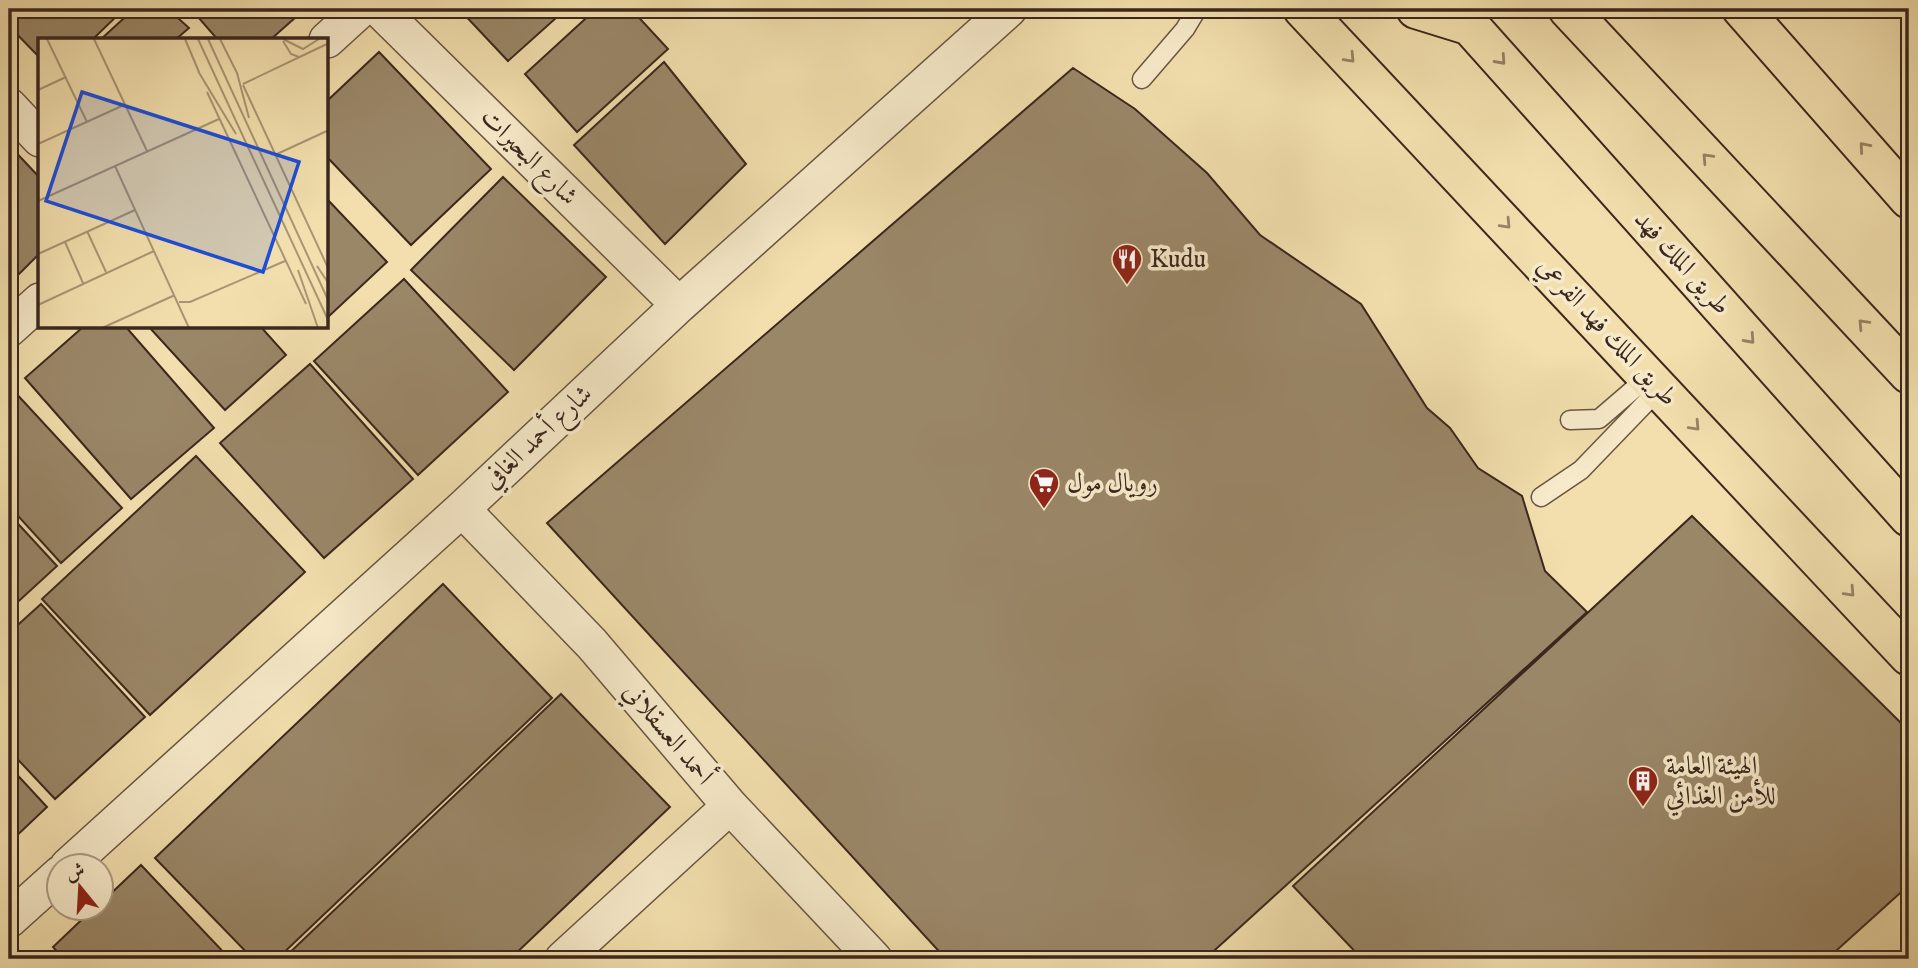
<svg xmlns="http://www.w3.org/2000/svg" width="1918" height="968" viewBox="0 0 1918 968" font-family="'IM FELL DW Pica',Amiri,serif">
	<rect width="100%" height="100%" fill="#f2dfad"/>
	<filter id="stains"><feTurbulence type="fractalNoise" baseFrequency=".00286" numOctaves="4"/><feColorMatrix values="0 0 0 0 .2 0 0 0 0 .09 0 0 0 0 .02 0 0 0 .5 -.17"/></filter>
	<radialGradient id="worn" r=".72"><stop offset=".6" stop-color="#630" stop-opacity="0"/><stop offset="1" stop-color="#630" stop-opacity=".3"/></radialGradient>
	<!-- building -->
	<path fill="#9a8768" stroke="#3b271e" stroke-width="2" d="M9 9H124L92 40H40V58L9 26Z
		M134 9H168L189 28 175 40H100Z
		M191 9H305L270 40H218Z
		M459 9H566L508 61Z
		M596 9H631L668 49 577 132 525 74Z
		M379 52 491 169 411 245 327 157V101Z
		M664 62 746 164 665 244 574 145Z
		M1073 68 1135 109 1207 173 1260 235 1361 304 1427 408 1450 428 1478 468 1522 496 1545 571 1587 612 1205 959H946L547 523Z
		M9 145 40 178V253L9 284Z
		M503 177 606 277 514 370 411 270Z
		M327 199 387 262 327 318Z
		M404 279 508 392 418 475 314 361Z
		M83 327H126L214 428 131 499 25 378Z
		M149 327H261L286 355 225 410Z
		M310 364 413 479 324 558 220 443Z
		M12 389 122 508 61 563 9 506V392Z
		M196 456 305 572 150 715 42 599Z
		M9 514 57 566 9 610Z
		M1692 516 1909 731V885L1827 959H1362L1293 886Z
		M443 584 552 698 277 959H253L155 858Z
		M41 604 145 717 55 799 9 750V633Z
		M561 694 670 807 510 959H283Z
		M9 766 47 807 9 843Z
		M141 865 230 959H64L53 947 94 908H102V902Z"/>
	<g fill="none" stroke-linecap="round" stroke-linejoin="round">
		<!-- lane casing -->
		<g stroke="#695542" stroke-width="21">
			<path id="lane" d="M1142 79 1185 29 1197 9
				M1570 420 1599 419 1649 376
				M1541 497 1581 470 1660 388"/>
		</g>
		<!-- street casing -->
		<g stroke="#695542" stroke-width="38">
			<path id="street" d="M379 9 679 305
				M327 40 361 9
				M9 106 40 139
				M9 329 40 301
				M462 509 592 644 730 806 874 959
				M68 866 462 509 679 305 1009 9
				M9 920 60 874
				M563 959 730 806"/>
		</g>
		<!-- primary casing -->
		<g stroke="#3b271e" stroke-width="42">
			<path id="primary" d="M1303 9 1909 656
				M1742 9 1909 199"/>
		</g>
		<!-- highway casing -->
		<g stroke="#3b271e" stroke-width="42">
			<path id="highway" d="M1416 9 1471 26
				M1455 9 1909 517
				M1568 9 1909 374"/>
		</g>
		<!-- lane -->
		<use href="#lane" stroke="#f7eaca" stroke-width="18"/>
		<!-- street -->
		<use href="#street" stroke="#f7eaca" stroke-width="35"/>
		<!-- primary -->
		<use href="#primary" stroke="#f2dfad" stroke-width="38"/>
		<!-- highway -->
		<use href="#highway" stroke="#f2dfad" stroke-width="38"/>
	</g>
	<!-- one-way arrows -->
	<defs><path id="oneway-chevron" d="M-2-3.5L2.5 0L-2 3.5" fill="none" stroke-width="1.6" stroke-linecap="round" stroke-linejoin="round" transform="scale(1.75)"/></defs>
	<g stroke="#968366">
		<use href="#oneway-chevron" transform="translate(1350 58) rotate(47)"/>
		<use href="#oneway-chevron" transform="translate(1501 60) rotate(48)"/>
		<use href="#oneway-chevron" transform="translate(1864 147) rotate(-131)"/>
		<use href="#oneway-chevron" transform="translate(1707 158) rotate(-133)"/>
		<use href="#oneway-chevron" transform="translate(1506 224) rotate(47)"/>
		<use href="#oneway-chevron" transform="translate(1863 324) rotate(-133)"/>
		<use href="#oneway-chevron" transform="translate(1750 339) rotate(48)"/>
		<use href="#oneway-chevron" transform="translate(1695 426) rotate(47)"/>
		<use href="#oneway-chevron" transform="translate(1850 592) rotate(47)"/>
	</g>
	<!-- icons -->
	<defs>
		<g id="restaurant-pin" transform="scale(1.575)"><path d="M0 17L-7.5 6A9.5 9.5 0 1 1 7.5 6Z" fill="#8f2418" stroke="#f7eaca"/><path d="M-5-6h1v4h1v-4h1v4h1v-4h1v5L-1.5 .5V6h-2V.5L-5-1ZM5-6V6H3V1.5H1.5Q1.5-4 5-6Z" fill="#fff"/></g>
		<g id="supermarket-pin" transform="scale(1.575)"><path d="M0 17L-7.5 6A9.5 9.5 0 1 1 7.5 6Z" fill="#8f2418" stroke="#f7eaca"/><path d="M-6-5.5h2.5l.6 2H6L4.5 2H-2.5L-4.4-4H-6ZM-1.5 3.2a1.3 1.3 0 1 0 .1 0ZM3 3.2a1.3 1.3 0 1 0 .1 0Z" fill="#fff"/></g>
		<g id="building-pin" transform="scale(1.575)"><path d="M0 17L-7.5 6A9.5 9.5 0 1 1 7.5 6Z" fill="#8f2418" stroke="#f7eaca"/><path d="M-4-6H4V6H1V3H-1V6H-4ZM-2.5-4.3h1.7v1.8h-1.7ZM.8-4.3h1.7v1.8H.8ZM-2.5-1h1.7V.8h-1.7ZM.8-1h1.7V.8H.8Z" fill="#fff"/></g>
	</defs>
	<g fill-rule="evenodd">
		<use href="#restaurant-pin" x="1127" y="259"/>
		<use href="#supermarket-pin" x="1044" y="483"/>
		<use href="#building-pin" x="1643" y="781"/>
	</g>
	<g text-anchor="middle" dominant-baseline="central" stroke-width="7" stroke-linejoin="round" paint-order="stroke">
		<!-- street labels -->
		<g font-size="26" fill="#3b271e" stroke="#f7eaca">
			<text transform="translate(529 157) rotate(45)">شارع البحيرات</text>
			<text transform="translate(1682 263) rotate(48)">طريق الملك فهد</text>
			<text transform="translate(1607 332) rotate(47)">طريق الملك فهد الفرعي</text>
			<text transform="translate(538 437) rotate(-43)">شارع أحمد الغافي</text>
			<text transform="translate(668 734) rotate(50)">أحمد العسقلاني</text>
		</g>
		<!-- poi labels -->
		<g font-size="26" fill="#3b271e" stroke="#f7eaca" text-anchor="start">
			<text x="1150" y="259">Kudu</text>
			<text x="1067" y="483">رويال مول</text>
			<text x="1666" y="766">الهيئة العامة<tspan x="1666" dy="30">للأمن الغذائي</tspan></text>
		</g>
	</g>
	<!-- overview -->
	<g transform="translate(38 38)">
		<rect width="290" height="290" fill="#f2dfad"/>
		<path fill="none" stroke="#a99574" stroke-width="2" d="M9 1 49 84M56 1 109 113M147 1 161 34M160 1 291 284M170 1 291 264M182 1 200 37M245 1 265 11 281 1M245 3 253 16 261 19M160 33 198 96M199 35 211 80M205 46 291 5M205 47 291 232M0 52 28 39M169 54 268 266M0 106 86 67M239 116 291 92M77 128 151 290M0 163 181 81M49 193 68 234M27 204 45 245M0 216 97 172M279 228 291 246M260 232 280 290M141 264H152L247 223M0 267 116 213M64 290 137 257"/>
		<path fill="#1d4ed8" fill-opacity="0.15" stroke="#1d4ed8" stroke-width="3.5" d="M44 54 261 124 225 234 8 163Z"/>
		<rect width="290" height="290" fill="none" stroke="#3b271e" stroke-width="3.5"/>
	</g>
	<!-- margin -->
	<rect width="1918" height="968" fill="none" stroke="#f2dfad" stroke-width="35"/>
	<rect x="10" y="10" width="1897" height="947" fill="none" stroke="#3b271e" stroke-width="3.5"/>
	<rect x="18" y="18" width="1883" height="933" fill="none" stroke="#3b271e" stroke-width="2"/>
	<!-- north arrow -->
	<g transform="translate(80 887) rotate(342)"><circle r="33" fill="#f7eaca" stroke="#ac9c85" stroke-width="2"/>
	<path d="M0-5L12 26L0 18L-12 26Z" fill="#8f2418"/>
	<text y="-10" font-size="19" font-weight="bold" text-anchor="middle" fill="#3b271e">ش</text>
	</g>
	<rect width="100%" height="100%" filter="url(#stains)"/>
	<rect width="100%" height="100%" fill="url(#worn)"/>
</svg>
